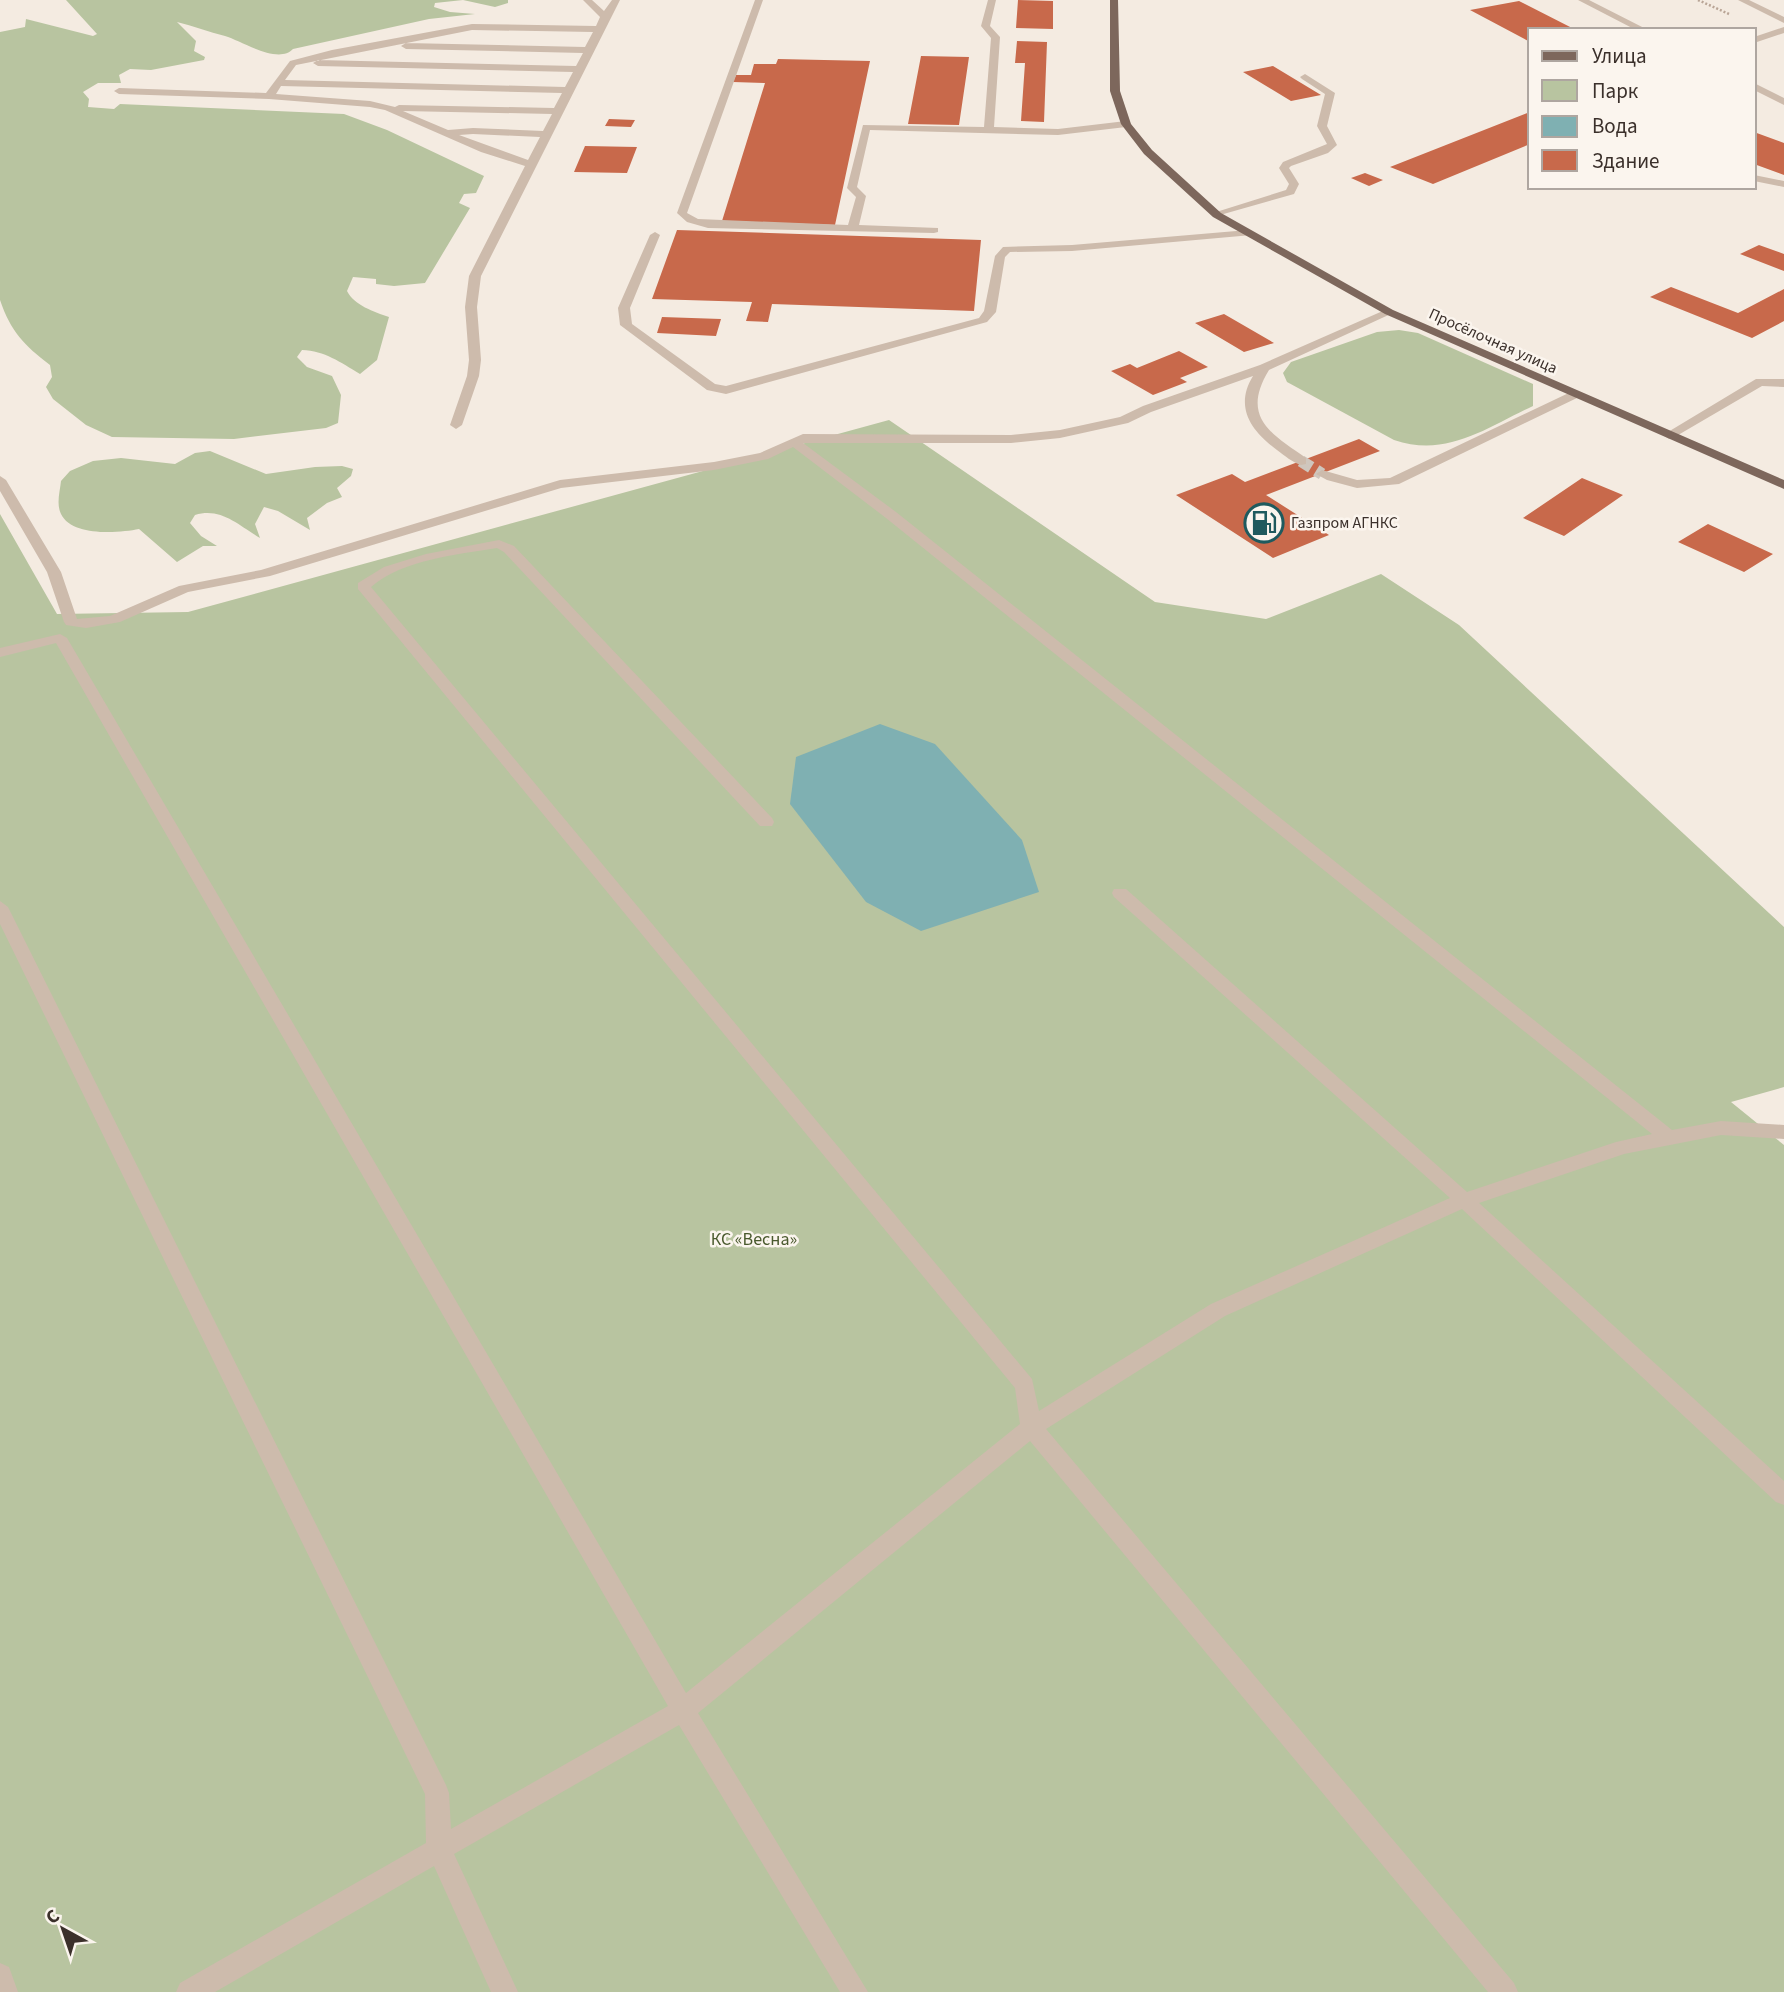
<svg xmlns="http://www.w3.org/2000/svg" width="1784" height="1992" viewBox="0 0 1784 1992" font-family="'Source Sans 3',sans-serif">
	<rect width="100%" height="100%" fill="#f4ebe1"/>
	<!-- green -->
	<path fill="#b8c4a0" d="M66 0H508V3L495 7 463 0 435 3 434 7 450 12 475 14 429 19 293 49C278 65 242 41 225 36 209 32 193 26 177 22L196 41 194 51 205 57 204 60 151 70 130 69 119 75 121 83H98L83 92 89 99 88 107 114 109 120 104 344 114 387 130 484 176 476 193 464 194 459 203 470 208 425 283 394 286 376 284V279L353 277 347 291C354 305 374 312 389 317L377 360 360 374C340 362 325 351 302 350L297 357 307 367 332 376 341 395 338 423 326 428 234 439 112 437 86 425 53 399 46 387 52 377 50 365C24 345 11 332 0 300V32L25 27 26 19 93 36 97 34Z
		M1399 330 1418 333 1533 384V406C1486 428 1447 458 1394 440L1287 382 1283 373 1291 362 1377 332Z
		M889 420 1155 602 1266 619 1381 574 1459 625 1784 927V1087L1731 1102 1784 1145V1992H0V514L57 614 188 612Z
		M210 451 266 474 315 467 342 466 353 469 351 476 337 488 342 497 327 503 307 518 310 530 278 511 264 507 255 524 260 538C238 525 221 507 195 515L190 523 201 536 217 546H203L177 562 139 529C119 533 72 537 61 514 56 504 60 491 61 481L70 471 93 461 121 458 175 464 195 453Z"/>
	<!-- water -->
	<path fill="#7fb0b2" d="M880 724 935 744 1022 840 1039 892 921 931 866 902 790 804 796 757Z"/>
	<!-- building -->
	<path fill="#c8694b" d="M1018 0 1053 1V29L1016 28Z
		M1519 1 1576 30H1530V42L1470 10Z
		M1017 41 1047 42 1044 122 1021 121 1025 63H1015Z
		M921 56 969 57 959 125 908 124Z
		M778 59 870 61 835 225 722 221 765 83 733 82 736 75H751L754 64H776Z
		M1273 66 1321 95 1291 101 1243 72Z
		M1530 112V144L1433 184 1390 167Z
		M609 119 635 120 631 127 605 126Z
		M1754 132 1784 143V175L1754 164Z
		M585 146 637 147 627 173 574 172Z
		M1365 173 1383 180 1369 186 1351 178Z
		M677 230 981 240 974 311 772 304 768 322 746 321 752 302 652 299Z
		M1759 245 1784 254V271L1740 254Z
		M1671 287 1738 313 1784 289V321L1752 338 1650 297Z
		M1224 314 1274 343 1244 352 1195 323Z
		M662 317 721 319 716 336 657 333Z
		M1179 351 1208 367 1180 378 1187 382 1153 395 1111 371 1130 364 1137 368Z
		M1359 439 1380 451 1266 495 1329 535 1273 558 1176 495 1232 474 1245 482Z
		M1582 478 1623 495 1564 536 1523 518Z
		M1708 524 1773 554 1744 572 1678 542Z"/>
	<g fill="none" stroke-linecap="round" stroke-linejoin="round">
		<!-- minor-tunnel -->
		<path stroke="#cfc6bd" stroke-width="12" stroke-dasharray="12 6" stroke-linecap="butt" d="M1301 461 1322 474"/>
		<!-- path -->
		<path stroke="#b9a596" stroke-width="2.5" stroke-dasharray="2 2" stroke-linecap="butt" d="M1698 0 1729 14"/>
		<!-- minor -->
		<path fill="#cdbbac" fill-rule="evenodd" d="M583 0H592L604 11 612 0H620L481 276 477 307 481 360 479 376 462 425 456 429 450 425 467 376 469 360 465 307 469 276 525 166 481 152 385 110 370 107 269 99 119 94 114 91 119 88 266 93 290 61 332 50 472 24 596 26 600 17ZM472 30 593 32 585 47 406 43 401 46 406 49 583 53 576 66 318 60 313 63 318 66 573 72 565 87 285 80 296 65ZM281 86 562 93 554 108 399 105 395 107 370 101 276 94ZM403 111 552 114 543 131 473 128 448 130ZM473 134 540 137 528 160 459 135Z
			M755 0H763L687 213 698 219 848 225 856 197 847 188 863 125 984 127 991 38 981 26 988 0H996L990 26 1000 37 994 127 1058 129 1126 121 1131 124 1126 127 1058 135 870 130 857 187 866 196 859 225 938 228V232L934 233 708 228 687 222 677 213Z
			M1578 0H1589L1648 30H1636Z
			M1738 0H1749L1784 17V23Z
			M1784 27V33L1754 43V37Z
			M1305 74 1335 93 1327 126 1337 145 1328 153 1291 166 1289 168 1299 184 1294 194 1213 217V213L1286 190 1289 184 1279 168 1283 162 1327 144 1317 126 1325 94 1302 79 1300 77Z
			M1754 83 1784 98V105L1754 90Z
			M1754 175 1784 181V187L1754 181Z
			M1248 230 1253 233 1252 235 1072 251 1010 252 1005 257 996 312 987 322 726 394 707 390 620 325 618 308 650 235 655 232 660 235 630 308 632 324 715 384 726 386 979 318 984 311 995 256 1003 247 1072 245Z
			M1385 310 1395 312 1269 370C1241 416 1269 433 1306 458V464L1301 465C1292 462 1285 456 1277 450 1251 431 1234 407 1253 376L1151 412 1128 423 1060 438 1011 443H803L896 512 1672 1130 1721 1121 1784 1125V1139L1721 1135 1624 1154 1479 1203 1784 1481V1505L1776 1502 1462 1209 1225 1316 1046 1429 1514 1983 1518 1992H1488L1030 1441 698 1713 868 1992H840L679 1725 454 1854 518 1992H491L434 1866 215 1992H176L180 1983 426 1843 425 1794 0 924V901L8 907 446 1785 449 1793 451 1829 668 1706 56 643 0 657V648L60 634 67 638 686 1693 1020 1424 1015 1388 358 589V583L384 567 426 554 499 540 514 546 772 818 774 822 772 826H760L504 552 497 548C456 555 404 559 371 587L1032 1379 1039 1411 1211 1304 1450 1198 1114 897 1112 893 1114 889H1126L1467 1192 1616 1142 1652 1134 886 518 793 447 768 459 714 470 561 488 270 576 188 592 120 622 86 628 66 625 64 622 47 572 0 491V476L6 480 61 572 77 619 110 616 179 586 261 570 560 480 714 462 760 453 803 434 1011 435 1060 430 1120 417 1143 406 1260 365Z
			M1756 379H1784V387L1762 386 1673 438 1669 439 1663 435Z
			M1575 390 1581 394 1579 397 1399 484 1357 488 1327 480 1316 474 1322 470 1357 480 1390 478Z
			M0 1963 9 1967 18 1992H0Z"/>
		<!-- major -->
		<path fill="#7d675c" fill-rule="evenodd" d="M1110 0H1118L1120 91 1131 124 1152 150 1221 213 1393 310 1784 480V489L1385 314 1213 217 1144 154 1121 124 1110 91Z"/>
	</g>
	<!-- icons -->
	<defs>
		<g id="fuel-ring" transform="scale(2.0125)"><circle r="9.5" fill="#fbf5ee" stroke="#1f5a5e" stroke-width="1.5"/><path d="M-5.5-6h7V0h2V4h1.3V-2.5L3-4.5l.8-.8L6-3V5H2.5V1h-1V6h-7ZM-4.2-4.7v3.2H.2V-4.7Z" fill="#1f5a5e"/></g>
	</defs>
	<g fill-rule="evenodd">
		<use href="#fuel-ring" x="1264" y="523"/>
	</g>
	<g text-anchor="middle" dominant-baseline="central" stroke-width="5" stroke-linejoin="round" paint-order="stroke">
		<!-- far-street labels -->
		<g font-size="16" fill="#3b302b" stroke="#fbf5ee">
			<text transform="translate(1493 341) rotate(24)">Просёлочная улица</text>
		</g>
		<!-- far-poi labels -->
		<g font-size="16" fill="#3b302b" stroke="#fbf5ee" text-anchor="start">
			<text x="1291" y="523">Газпром АГНКС</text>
		</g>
		<!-- park labels -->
		<g font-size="18" fill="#4a5a2e" stroke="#fbf5ee">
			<text x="754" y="1239">КС «Весна»</text>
		</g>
	</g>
	<!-- legend -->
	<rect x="1528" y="28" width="228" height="161" fill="#fbf5ee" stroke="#aea6a0" stroke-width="2"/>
	<rect x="1542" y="51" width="35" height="10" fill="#7d675c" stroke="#aea6a0" stroke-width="2"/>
	<text x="1592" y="63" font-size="21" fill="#3b302b">Улица</text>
	<rect x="1542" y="80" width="35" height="21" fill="#b8c4a0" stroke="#aea6a0" stroke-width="2"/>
	<text x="1592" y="98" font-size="21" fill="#3b302b">Парк</text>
	<rect x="1542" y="116" width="35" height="21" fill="#7fb0b2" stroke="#aea6a0" stroke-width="2"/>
	<text x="1592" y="133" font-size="21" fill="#3b302b">Вода</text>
	<rect x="1542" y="150" width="35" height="21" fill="#c8694b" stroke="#aea6a0" stroke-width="2"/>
	<text x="1592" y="168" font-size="21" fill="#3b302b">Здание</text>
	<!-- north arrow -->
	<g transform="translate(63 1929) rotate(320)" stroke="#fbf5ee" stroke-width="5" paint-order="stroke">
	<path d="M0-5L12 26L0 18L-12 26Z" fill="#3b302b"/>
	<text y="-10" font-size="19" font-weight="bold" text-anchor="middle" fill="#3b302b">С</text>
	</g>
</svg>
